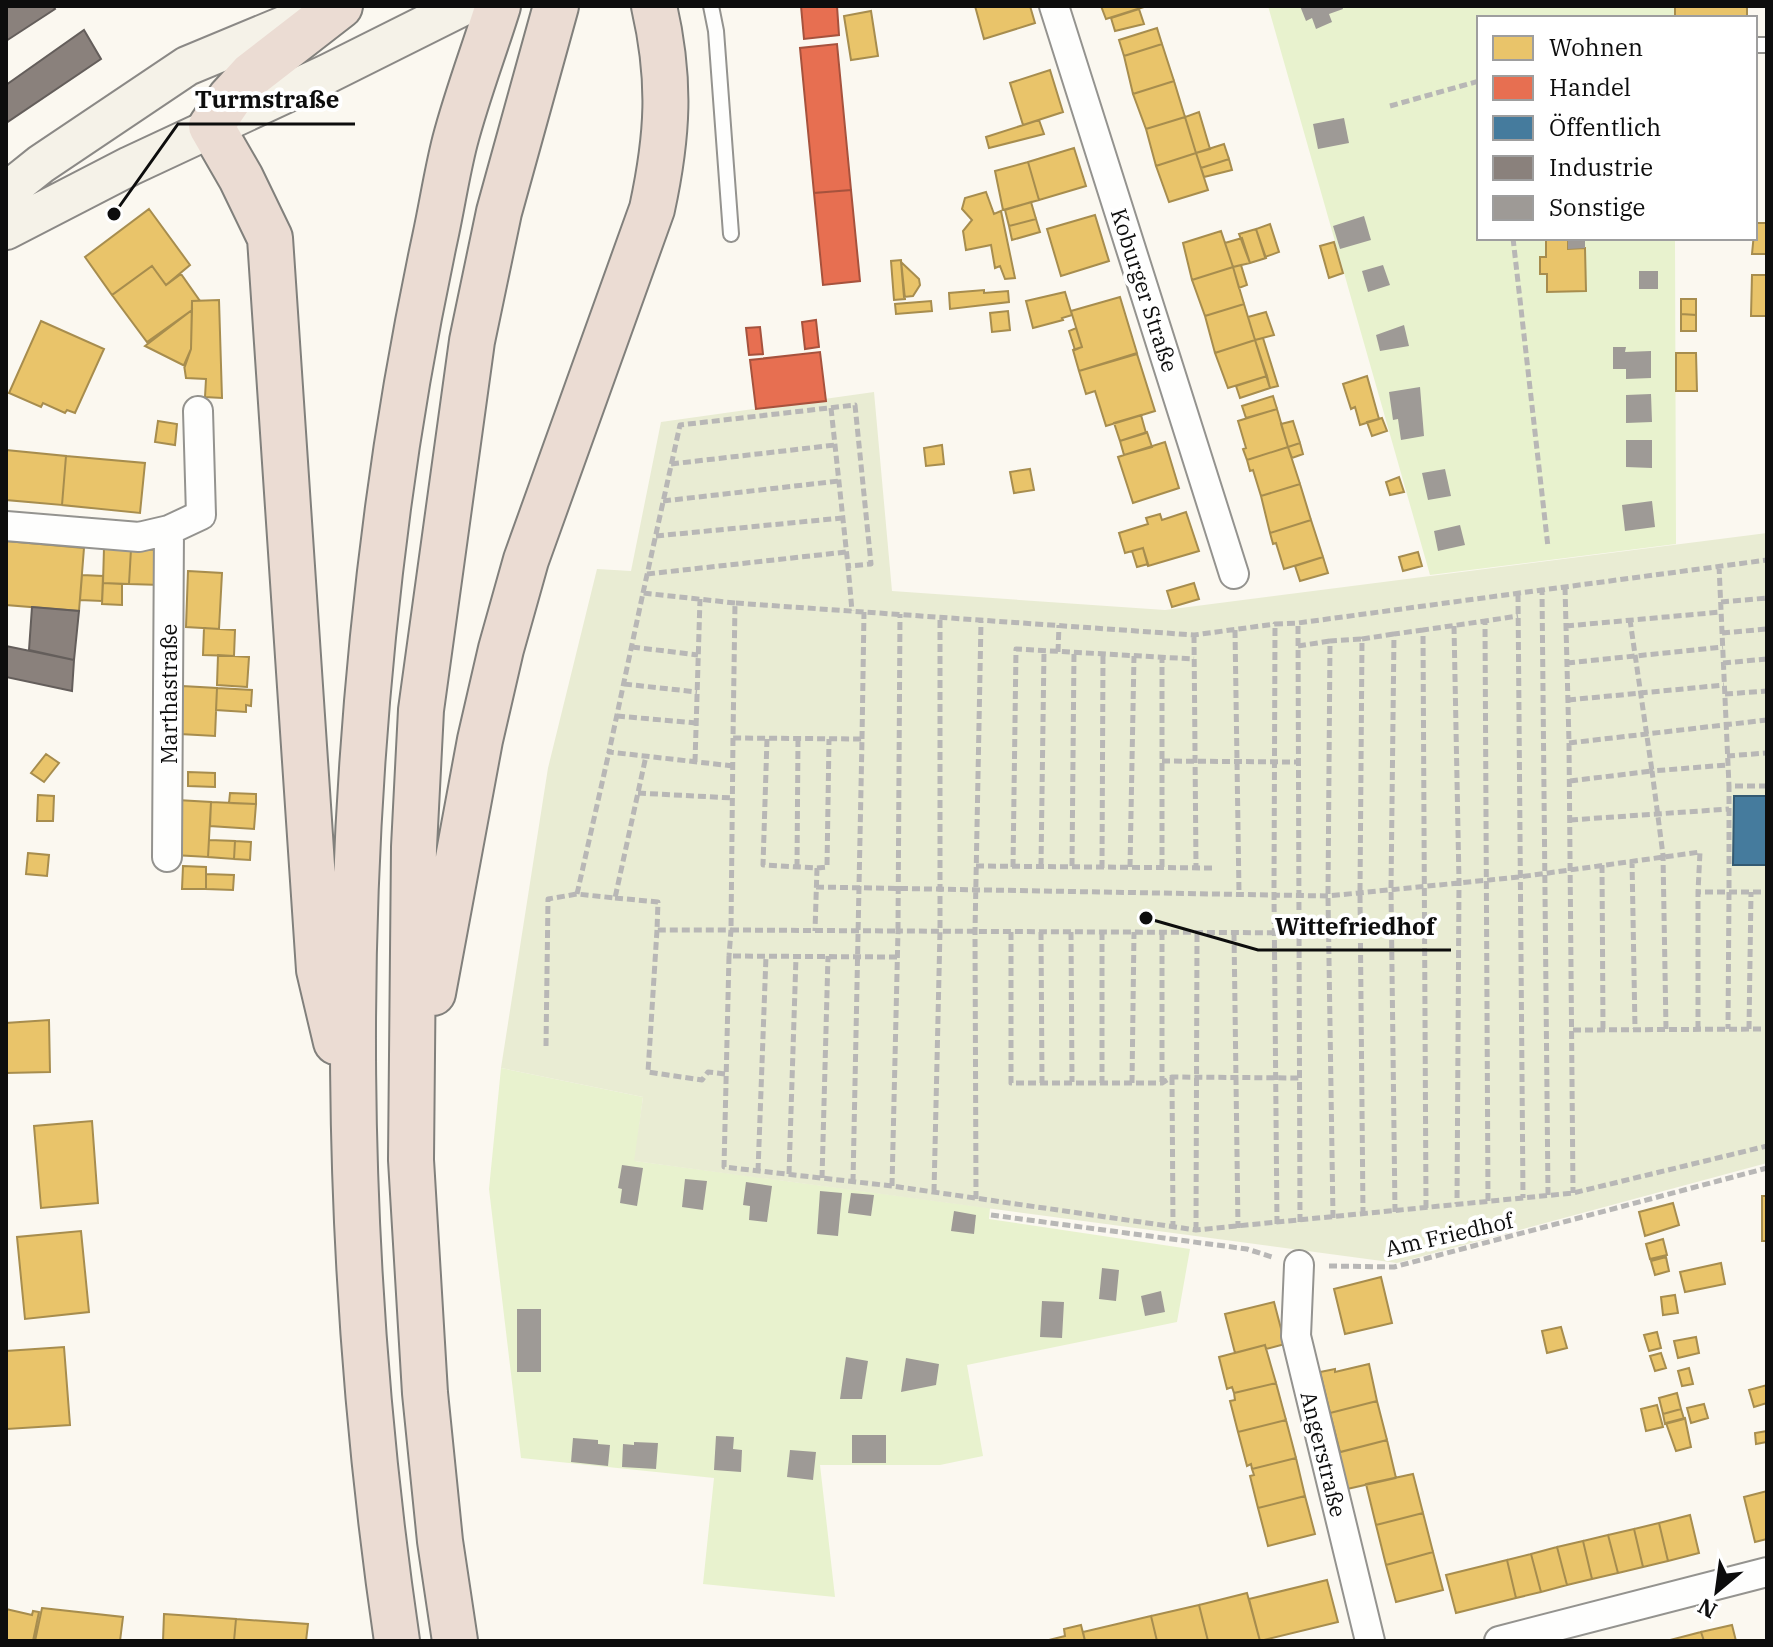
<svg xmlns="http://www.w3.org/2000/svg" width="1773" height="1647" viewBox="0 0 1773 1647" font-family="'IBM Plex Serif',serif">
	<rect width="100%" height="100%" fill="#fbf8f0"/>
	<!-- green -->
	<path fill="#e8f2ce" d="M1268 6H1675V18H1479V238H1675L1676 544 1430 575Z
		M501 1068 643 1097 635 1161 990 1208 989 1219 1190 1249 1177 1322 967 1365 983 1456 940 1465H820L835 1597 703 1584 714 1478 521 1458 489 1189Z"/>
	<!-- cemetery -->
	<path fill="#e9ecd3" d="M874 392 892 591 1165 610 1767 533V1163L1397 1263 634 1161 643 1097 501 1068 548 768 597 569 631 571 661 422Z"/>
	<!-- homes -->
	<path fill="#e9c46a" stroke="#a78d4e" stroke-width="2" d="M975 6H1030L1035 23 984 39Z
		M1101 6H1147L1106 19Z
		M1675 6H1747V18H1675Z
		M1139 9 1144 24 1115 31 1111 18Z
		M871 11 878 56 851 60 844 16Z
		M1157 28 1162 44 1124 56 1119 40Z
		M1162 44 1174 81 1133 94 1124 56Z
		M1050 70 1063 112 1023 125 1010 83Z
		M1174 81 1185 117 1146 129 1133 94Z
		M1199 112 1210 149 1196 153 1185 117Z
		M1185 117 1196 153 1156 166 1146 129Z
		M1039 120 1044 134 989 148 986 137Z
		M1224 144 1229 159 1201 168 1196 153Z
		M1074 148 1086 186 1039 200 1028 162Z
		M1196 153 1208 190 1169 202 1156 166Z
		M1229 159 1232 170 1204 177 1201 168Z
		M1028 162 1039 200 1003 210 995 171Z
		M986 192 994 214 1001 211 1015 278 1005 279 1000 266 995 268 991 245 966 250 963 231 972 220 962 209 965 198Z
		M1031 202 1036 219 1009 226 1005 210Z
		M149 209 190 265 166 285 152 266 112 295 85 257Z
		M1095 215 1109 261 1061 276 1047 229Z
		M1036 219 1040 232 1012 240 1009 226Z
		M1755 223H1767V254H1752Z
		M1270 224 1279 252 1265 257 1256 229Z
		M1256 229 1266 258 1250 263 1239 234Z
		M1221 231 1233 267 1192 280 1183 243Z
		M1242 238 1250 263 1233 267 1225 243Z
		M1546 238H1568V249L1585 248 1586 291 1547 292V274H1540V257H1546Z
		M1334 242 1343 273 1329 278 1320 246Z
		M901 260 905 299 894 300 891 261Z
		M901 262 919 279 920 285 913 296 904 297Z
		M1241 265 1247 285 1239 288 1233 267Z
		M152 266 166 285 181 274 200 301H192V310L147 342 112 295Z
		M1233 267 1244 304 1205 316 1192 280Z
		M1752 275H1767V316H1751Z
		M984 290V293L1008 291 1009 302 950 309 949 293Z
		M1065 292 1072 315 1062 318 1063 320 1033 328 1026 301Z
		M1120 297 1137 353 1079 371 1073 350 1082 347 1071 311Z
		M1681 299H1696V315L1681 314Z
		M219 300 222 398 205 397 206 379 186 378 184 365 191 349 192 301Z
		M931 301 932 311 896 314 895 304Z
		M1244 304 1255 340 1215 353 1205 316Z
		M192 310 191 349 185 366 145 346Z
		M1008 311 1010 330 992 332 990 313Z
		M1266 312 1274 335 1255 340 1248 317Z
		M1681 314 1696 315V331H1681Z
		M41 321 104 349 75 413 67 410 65 413 43 403 41 407 9 393Z
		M1076 328 1082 347 1075 350 1069 331Z
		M1263 338 1278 386 1270 388 1255 340Z
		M1255 340 1267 376 1228 388 1215 353Z
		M1676 353H1696L1697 391H1676Z
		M1137 354 1155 411 1106 426 1095 391 1086 394 1079 371Z
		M1267 376 1270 388 1240 398 1236 386Z
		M1367 376 1379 419 1360 425 1355 407 1351 409 1343 384Z
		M1273 396 1277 409 1246 418 1242 406Z
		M1277 409 1288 447 1247 460 1243 449 1246 448 1238 421Z
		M1141 415 1146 433 1120 441 1114 423Z
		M1382 418 1387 431 1372 436 1367 422Z
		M158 421 177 424 175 445 155 442Z
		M1293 421 1300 443 1288 447 1281 424Z
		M1147 432 1152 447 1124 455 1120 441Z
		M1165 442 1179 488 1133 503 1118 457Z
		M1300 443 1303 454 1292 458 1288 447Z
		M942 445 944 464 926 466 924 448Z
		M1288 447 1300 484 1261 496 1253 470 1250 471 1247 460Z
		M6 450 66 456 62 505 6 500Z
		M66 456 145 463 140 513 62 505Z
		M1030 469 1034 490 1014 493 1010 472Z
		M1399 477 1404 492 1390 495 1386 482Z
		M1300 484 1311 520 1270 533 1261 496Z
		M1186 512 1199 551 1148 566 1143 548 1125 553 1119 533 1148 524 1146 518 1160 514 1162 520Z
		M1311 520 1323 557 1284 569 1276 543 1273 544 1270 533Z
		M6 541 84 548 79 611 6 605Z
		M104 548 131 549 129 584 103 583Z
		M1143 548 1148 564 1137 567 1132 551Z
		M131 549 162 550 161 585 129 584Z
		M1418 552 1422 566 1403 571 1399 557Z
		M1323 557 1328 573 1300 581 1295 566Z
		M188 571 222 573 219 629 186 627Z
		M82 575 103 576 102 601 80 600Z
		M103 583 122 584V605L102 604Z
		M1194 583 1199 599 1172 607 1167 591Z
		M204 628 235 630 234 656 203 655Z
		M218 655 249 657 247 687 217 685Z
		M182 686 217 688 215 736 180 734Z
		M217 688 252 690 251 706 246 705V712L216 710Z
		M46 754 59 763 44 782 31 773Z
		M188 772 215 773V787L188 786Z
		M230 793 256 794V804L229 803Z
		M38 795 54 796 53 821H37Z
		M177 800 211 802 208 857 174 855Z
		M211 802 256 804 254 829 210 826Z
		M209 840 235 841 234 859 208 857Z
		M235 841 251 842 250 860 234 859Z
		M28 853 49 855 47 876 26 874Z
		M183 866 206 867V889H182Z
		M206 874 234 875 233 890 206 889Z
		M49 1020 50 1072 6 1073V1023Z
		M92 1121 98 1203 41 1208 34 1126Z
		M1762 1196H1767V1241H1762Z
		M1673 1203 1679 1225 1645 1236 1639 1212Z
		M81 1231 89 1312 25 1319 17 1237Z
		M1663 1239 1667 1255 1650 1259 1646 1244Z
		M1666 1257 1669 1271 1655 1275 1651 1261Z
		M1721 1263 1725 1284 1685 1292 1680 1272Z
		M1381 1277 1392 1323 1345 1334 1334 1289Z
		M1675 1295 1678 1313 1663 1315 1661 1297Z
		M1274 1302 1285 1344 1266 1349 1265 1345 1235 1353 1225 1314Z
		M1561 1327 1567 1348 1547 1353 1542 1331Z
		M1657 1332 1661 1348 1649 1351 1644 1335Z
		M1696 1337 1699 1353 1678 1358 1674 1341Z
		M1265 1345 1276 1383 1234 1393 1232 1387 1227 1389 1219 1357Z
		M64 1347 70 1425 7 1429 6 1351Z
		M1661 1353 1666 1368 1655 1371 1650 1356Z
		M1369 1364 1377 1401 1330 1413 1320 1372 1335 1369V1372Z
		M1689 1368 1693 1384 1682 1386 1678 1371Z
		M1276 1383 1286 1420 1238 1432 1230 1401 1235 1400 1234 1393Z
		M1767 1385V1403L1754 1407 1749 1390Z
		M1677 1393 1681 1409 1663 1414 1659 1398Z
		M1377 1401 1387 1440 1340 1452 1330 1413Z
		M1704 1404 1708 1418 1691 1423 1687 1408Z
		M1657 1405 1663 1427 1646 1431 1641 1409Z
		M1681 1409 1684 1419 1665 1424 1663 1414Z
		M1685 1418 1691 1447 1676 1451 1666 1423Z
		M1286 1420 1296 1458 1252 1469 1251 1464 1247 1466 1238 1432Z
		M1767 1431V1442L1756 1444 1755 1433Z
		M1387 1440 1396 1478 1347 1489 1337 1453Z
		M1296 1458 1305 1496 1258 1508 1250 1476 1254 1475 1252 1469Z
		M1413 1474 1423 1513 1376 1525 1366 1484Z
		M1767 1491V1539L1755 1542 1744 1497Z
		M1305 1496 1315 1534 1268 1546 1258 1508Z
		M1423 1513 1433 1552 1386 1565 1376 1525Z
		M1690 1515 1699 1553 1668 1561 1659 1523Z
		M1659 1523 1668 1561 1643 1567 1634 1529Z
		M1634 1529 1643 1567 1618 1573 1608 1535Z
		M1608 1535 1618 1573 1592 1579 1583 1541Z
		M1583 1541 1592 1579 1567 1585 1557 1547Z
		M1557 1547 1567 1585 1541 1592 1531 1554Z
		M1433 1552 1443 1590 1396 1602 1386 1565Z
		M1531 1554 1541 1592 1516 1598 1507 1560Z
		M1507 1560 1516 1598 1456 1613 1446 1575Z
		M1327 1580 1338 1622 1260 1641 1249 1599Z
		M1247 1593 1260 1641H1208L1199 1605Z
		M1199 1605 1208 1641H1157L1151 1616Z
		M42 1608 123 1617 120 1641H35Z
		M6 1609 32 1615 33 1611 39 1612 33 1641H6Z
		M164 1614 236 1619 234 1641H163Z
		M1151 1616 1157 1641H1085L1083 1632Z
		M236 1619 308 1624 306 1641H234Z
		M1081 1625 1085 1641H1045L1065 1636 1064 1629Z
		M1732 1625 1736 1641H1704L1701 1632Z
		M1701 1632 1704 1641H1670V1640Z"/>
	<!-- shops -->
	<path fill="#e76f51" stroke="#a6523d" stroke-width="2" d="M801 6H837L839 35 804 39Z
		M837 44 851 190 814 193 800 48Z
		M851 190 860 281 823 285 814 193Z
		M816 320 819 347 805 349 802 322Z
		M760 327 763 354 749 355 746 328Z
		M820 352 826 401 756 409 750 360Z"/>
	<!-- public -->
	<path fill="#457b9d" stroke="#345a72" stroke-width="2" d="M1734 796H1767V876L1766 865H1733Z"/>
	<!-- industry -->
	<path fill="#8a817c" stroke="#645e5b" stroke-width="2" d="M6 6H53L55 9 6 41Z
		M84 30 101 59 6 123V85Z
		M32 607 79 611 74 660 29 650Z
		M6 646 74 660 72 691 6 677Z"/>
	<!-- building -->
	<path fill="#9e9a96" d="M1300 6H1342L1343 9 1329 14 1332 22 1316 29 1312 18 1306 21Z
		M1344 118 1349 143 1318 149 1313 124Z
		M1364 216 1371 240 1340 249 1333 226Z
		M1568 238H1585V248L1568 249Z
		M1383 265 1390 285 1368 292 1362 271Z
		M1639 271H1658V289H1639Z
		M1404 325 1409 346 1380 351 1376 335Z
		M1613 347H1626L1625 352 1651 351V378L1626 379V369H1613Z
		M1420 387 1424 436 1401 440 1398 419 1393 420 1389 392Z
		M1651 394 1652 422 1626 423V395Z
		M1626 440H1652V468L1626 467Z
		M1445 469 1451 496 1428 500 1422 473Z
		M1652 501 1655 527 1625 531 1622 505Z
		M1460 525 1465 545 1438 551 1434 531Z
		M622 1165 643 1168 637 1206 620 1203 622 1189 618 1188Z
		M685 1179 707 1181 703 1210 682 1207Z
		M746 1182 772 1186 767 1222 749 1220 750 1206 743 1205Z
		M820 1191 842 1193 838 1236 817 1234Z
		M851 1193 874 1195 871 1216 848 1213Z
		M954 1211 976 1215 974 1234 951 1231Z
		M1102 1268 1119 1270 1116 1301 1099 1299Z
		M1161 1291 1165 1312 1145 1316 1141 1296Z
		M1042 1301 1064 1302 1062 1338 1040 1337Z
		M517 1309H541V1372H517Z
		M846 1357 868 1361 862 1399H840Z
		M906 1358 939 1364 936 1385 901 1392Z
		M852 1435H886V1463H852Z
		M716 1436 734 1437 733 1449 742 1450 741 1472 714 1470Z
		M573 1438 598 1440V1444L610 1445 608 1466 571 1462Z
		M634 1442 658 1443 656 1469 622 1467 623 1444 634 1445Z
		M790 1450 816 1452 813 1480 787 1477Z"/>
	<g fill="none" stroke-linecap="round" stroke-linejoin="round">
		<!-- service casing -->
		<g stroke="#94938f" stroke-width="18">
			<path id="service" d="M711 6 716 31 731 234
				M1755 45H1767"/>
		</g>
		<!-- minor casing -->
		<g stroke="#94938f" stroke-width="32">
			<path id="minor" d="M1054 6 1234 574
				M6 526 139 537 169 530 201 515 198 411
				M167 857 169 530
				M1299 1265 1296 1336 1370 1641
				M1499 1641 1767 1572"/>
		</g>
		<!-- secondary casing -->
		<g stroke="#8b8986" stroke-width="42">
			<path id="secondary" d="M6 192 41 164 187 66 317 12
				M6 230 130 166 327 74 463 6"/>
		</g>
		<!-- motorway casing -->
		<g stroke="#81807c" stroke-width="48">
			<path id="motorway" d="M433 993 480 740 501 649 526 560 652 209C668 135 671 80 654 6
				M336 1042 319 970 270 238 241 178 211 126 230 98 251 75 340 6
				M397 1641C342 1266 338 883 388 508 400 417 416 327 435 238 442 206 447 172 455 141 467 95 484 51 498 6
				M455 1641 440 1541 425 1393 411 1160 414 847 421 710 472 341 499 212 556 6"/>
		</g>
		<!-- path -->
		<path stroke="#b8b7b6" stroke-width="5" stroke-dasharray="8 4" stroke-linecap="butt" d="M1390 106 1479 81
			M1513 238 1548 547
			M831 408 848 566
			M671 464 835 445
			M663 501 839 481
			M656 536 842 518
			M1719 566 1729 786
			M647 574 846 552
			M1565 587 1569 743 1767 720
			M643 593 680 425 855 405 871 564 848 566 852 611
			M1518 594 1523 1198
			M1721 602 1767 598
			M1454 626 1459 882 1457 1204
			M1566 626 1721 612
			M1235 630 1239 893
			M1722 633 1767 629
			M1194 635 1196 867
			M1298 646 1330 641
			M632 647 698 655
			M1058 652 1059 625
			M1567 663 1723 647
			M1723 663 1767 659
			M624 684 697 692
			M1725 694 1767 691
			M1568 700 1724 685
			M617 716 696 723
			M733 738 731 930 898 931 900 614
			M767 739 763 865 817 868 815 931
			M862 739 864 612
			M1569 743 1573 1193
			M1727 756 1767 753
			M1162 761 1298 762
			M695 762 700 599
			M733 766 609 752 643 593 735 603
			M1570 781 1652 771 1630 620
			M1767 786H1729V892H1767
			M638 793 733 798
			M1570 820 1729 809
			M1632 860 1635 1029
			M1602 865 1603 1030
			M976 866 1214 868
			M1041 866 1044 651
			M1072 866 1074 652
			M797 867 798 739
			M1013 867 1016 649 1194 659
			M1130 867 1134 656
			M1162 867V657
			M817 868 827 867 829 739
			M1102 868 1103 654
			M816 887 1328 896 1519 877 1700 852 1698 892
			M577 894 609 752
			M615 898 658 902 657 930H731L729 956
			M657 930 648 1072 702 1080 708 1072 726 1074
			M1011 932V1083H1162L1172 1077 1299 1078
			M1041 932 1042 1083
			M1071 932 1072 1082
			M1102 932V1083
			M1162 932V1082
			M1234 933 1238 1228
			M897 957 729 956 724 1167 892 1186 1196 1230 1573 1193 1767 1146
			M1666 1029 1663 855 1652 771 1727 765
			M1698 1029V892H1729L1728 1029
			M1749 1029 1751 892
			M1573 1030 1767 1029
			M546 1046 548 899 577 894 615 898 646 756
			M1172 1077 1173 1227
			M1132 1083 1134 932
			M758 1171 766 956
			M789 1174 796 957
			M822 1178 828 956
			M853 1182 862 739 733 738 735 603 1194 635 1275 624
			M892 1186 898 931 1328 933
			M934 1192 940 931V617
			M1548 1195 1542 590 1767 560
			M976 1199 975 931 981 621
			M1488 1201 1485 621 1518 616
			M1426 1208 1423 630 1485 621
			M1395 1212 1391 889 1394 634 1423 630
			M991 1215 1247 1249 1272 1257
			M1363 1215 1360 893 1362 639 1394 634
			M1333 1218 1328 896 1330 641 1362 639
			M1300 1222 1298 623 1542 590
			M1277 1224 1274 893 1275 624 1298 623
			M1196 1230 1197 933
			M1329 1266 1394 1267 1767 1168"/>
		<!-- service -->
		<use href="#service" stroke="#fefefd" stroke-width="14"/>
		<!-- minor -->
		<use href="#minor" stroke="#fefefd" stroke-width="28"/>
		<!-- secondary -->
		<use href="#secondary" stroke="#f5f2e8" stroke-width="38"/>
		<!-- motorway -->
		<use href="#motorway" stroke="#ebdcd3" stroke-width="44"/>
	</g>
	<g text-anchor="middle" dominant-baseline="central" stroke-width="8" stroke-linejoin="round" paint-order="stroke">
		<!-- street labels -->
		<g font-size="22" fill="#0d0d0d" stroke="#fff">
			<text transform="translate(1145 290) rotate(72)">Koburger Straße</text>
			<text transform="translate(168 694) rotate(-90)">Marthastraße</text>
			<text transform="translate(1449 1234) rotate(-13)">Am Friedhof</text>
			<text transform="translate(1324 1454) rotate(76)">Angerstraße</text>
		</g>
	</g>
	<!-- callouts -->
	<path fill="none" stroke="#0d0d0d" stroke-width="3" d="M114 214L178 124H355M1146 918L1258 950H1451"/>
	<g fill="#0d0d0d" stroke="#fff" stroke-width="3">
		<circle cx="114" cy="214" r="8"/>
		<circle cx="1146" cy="918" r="8"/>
	</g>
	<g font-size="24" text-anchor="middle" font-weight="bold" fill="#0d0d0d" stroke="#fff" stroke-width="8" stroke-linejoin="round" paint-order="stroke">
		<text x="267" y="108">Turmstraße</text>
		<text x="1355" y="935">Wittefriedhof</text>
	</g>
	<!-- border -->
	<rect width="1773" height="1647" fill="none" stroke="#0d0d0d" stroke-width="16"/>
	<!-- legend -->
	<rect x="1477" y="16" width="280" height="224" fill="#ffffff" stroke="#9e9e9e" stroke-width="2"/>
	<rect x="1493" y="36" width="40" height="24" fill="#e9c46a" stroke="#9e9e9e" stroke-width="2"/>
	<text x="1549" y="56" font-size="24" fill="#0d0d0d">Wohnen</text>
	<rect x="1493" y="76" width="40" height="24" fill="#e76f51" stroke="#9e9e9e" stroke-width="2"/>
	<text x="1549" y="96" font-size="24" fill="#0d0d0d">Handel</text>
	<rect x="1493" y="116" width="40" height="24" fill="#457b9d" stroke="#9e9e9e" stroke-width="2"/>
	<text x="1549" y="136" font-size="24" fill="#0d0d0d">Öffentlich</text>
	<rect x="1493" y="156" width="40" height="24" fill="#8a817c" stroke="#9e9e9e" stroke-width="2"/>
	<text x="1549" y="176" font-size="24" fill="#0d0d0d">Industrie</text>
	<rect x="1493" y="196" width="40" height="24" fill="#9e9a96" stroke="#9e9e9e" stroke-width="2"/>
	<text x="1549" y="216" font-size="24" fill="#0d0d0d">Sonstige</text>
	<!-- north arrow -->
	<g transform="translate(1717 1591) rotate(209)" stroke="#ffffff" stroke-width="6" paint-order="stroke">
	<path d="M0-6L14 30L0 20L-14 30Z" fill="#0d0d0d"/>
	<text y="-12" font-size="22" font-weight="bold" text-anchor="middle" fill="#0d0d0d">N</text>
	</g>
</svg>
